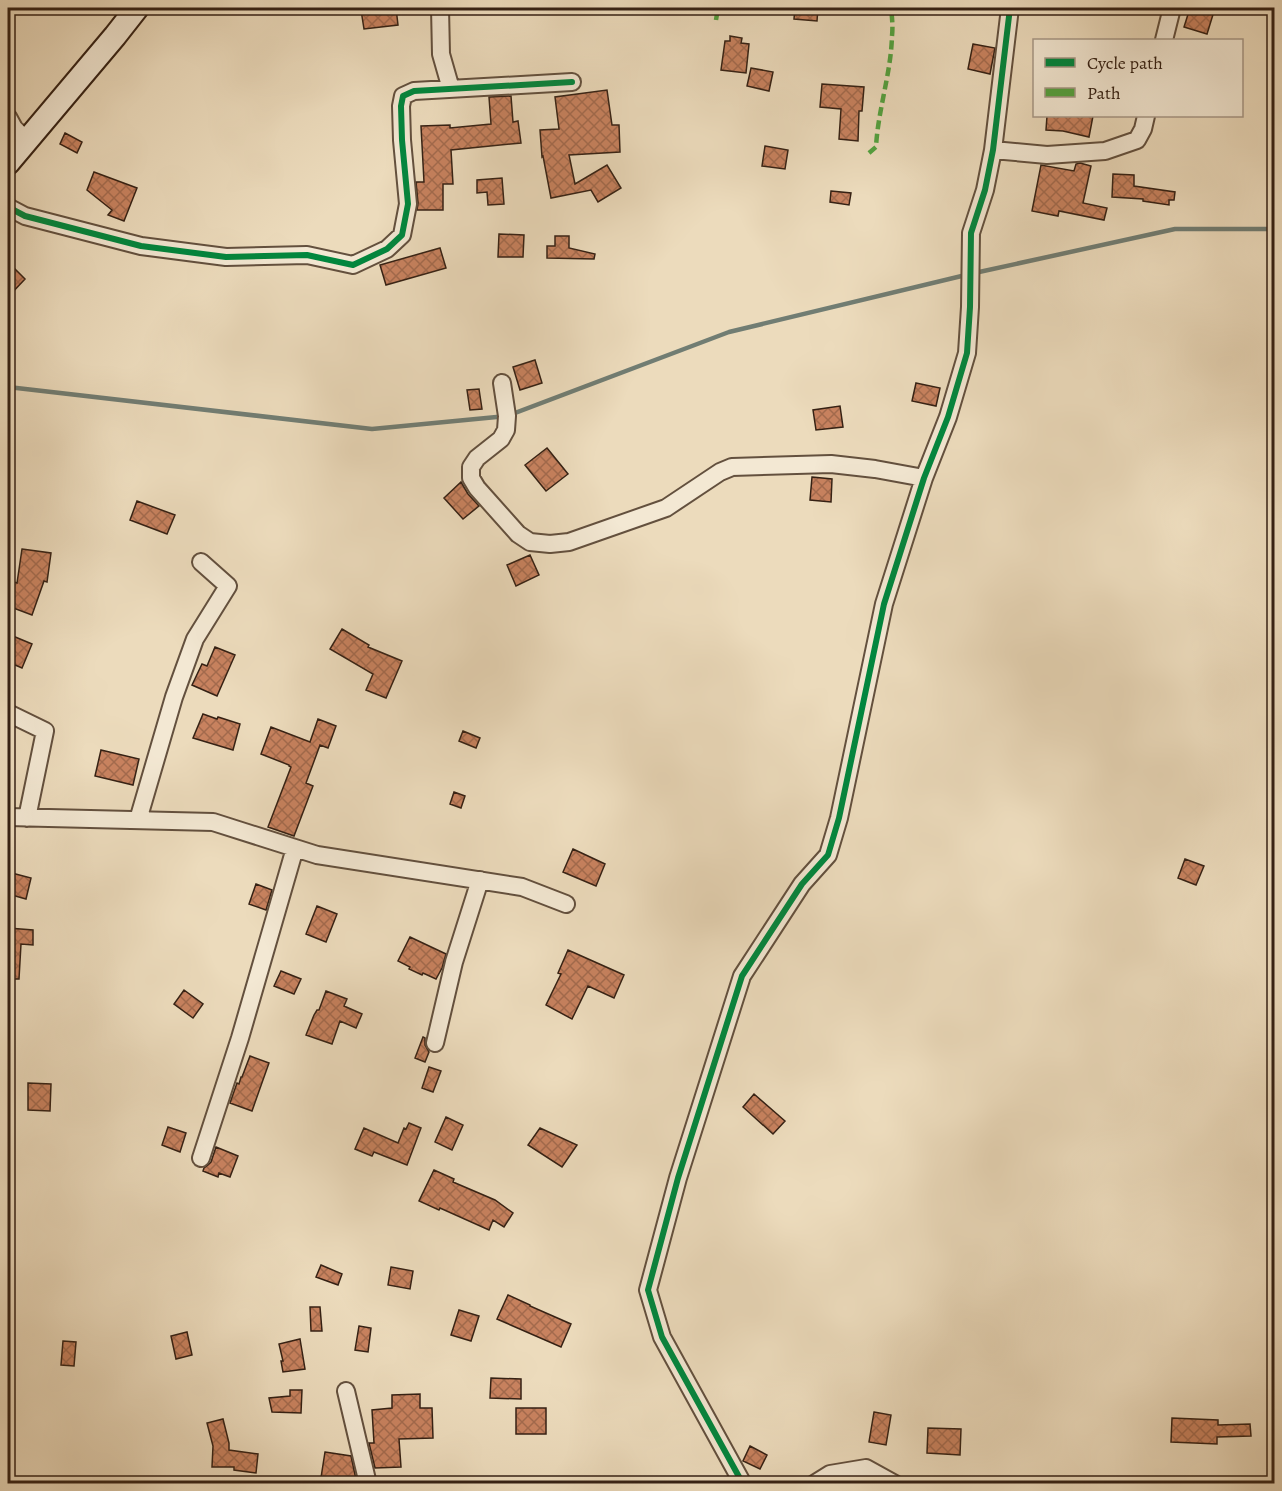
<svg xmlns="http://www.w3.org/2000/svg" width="1282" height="1491" viewBox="0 0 1282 1491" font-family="Alegreya,serif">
	<defs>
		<pattern id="building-cross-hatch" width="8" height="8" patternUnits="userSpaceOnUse" patternTransform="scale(1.5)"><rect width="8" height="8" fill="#c8825f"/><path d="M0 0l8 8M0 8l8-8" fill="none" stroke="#a36a4d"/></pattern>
	</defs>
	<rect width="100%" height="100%" fill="#ecdbbc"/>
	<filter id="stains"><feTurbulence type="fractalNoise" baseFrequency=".00333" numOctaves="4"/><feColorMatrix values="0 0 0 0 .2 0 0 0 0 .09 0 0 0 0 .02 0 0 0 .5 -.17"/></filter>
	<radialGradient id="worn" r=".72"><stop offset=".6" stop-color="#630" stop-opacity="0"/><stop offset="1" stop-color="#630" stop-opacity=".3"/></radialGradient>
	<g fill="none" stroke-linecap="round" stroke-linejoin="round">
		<!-- stream -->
		<path stroke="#717d73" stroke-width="4.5" d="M8 387 372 429 507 416 729 332 970 274 1175 229H1274"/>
	</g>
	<!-- building -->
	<path fill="url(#building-cross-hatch)" stroke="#352114" stroke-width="1.5" d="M379 8H396L398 25 364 29 361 10Z
		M795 8H818L817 21 794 19Z
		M1190 8H1215L1207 34 1184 27Z
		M730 36 742 38 741 43 749 44 746 73 721 70 725 41H730Z
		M973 44 995 48 990 74 968 69Z
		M751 68 773 72 769 91 747 86Z
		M822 84 864 87 862 111H859L858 141 839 139 841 109 820 107Z
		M607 90 612 125H619L620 152 569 155 575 184 607 165 621 188 598 202 591 190 551 198 543 156 542 157 540 130 559 129 555 97Z
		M511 96 513 122 518 121 521 143 451 150 453 184H443V210H417L418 203 416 182H424L421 126 450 125V128L491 124 489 97Z
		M1047 116H1093L1089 137 1063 131 1046 130Z
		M65 133 82 142 77 153 60 144Z
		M765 146 788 150 785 169 762 166Z
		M1080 163 1091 166 1083 203 1107 208 1104 220 1059 211 1058 216 1032 211 1041 165 1074 171 1076 164Z
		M94 172 137 188 124 221 108 215 112 210 87 190Z
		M1113 174 1134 175V186L1175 192 1174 200H1169V205L1143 201V199L1112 197Z
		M502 178 504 204 488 205 487 192 477 193V180Z
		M831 191 851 193 849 205 830 202Z
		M499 234 524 235 523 257H498Z
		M555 236H569V248L595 254 594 259 547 258V246H555Z
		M440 248 446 268 386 285 380 265Z
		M8 262 25 279 8 297Z
		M535 360 542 383 520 390 513 367Z
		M916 383 940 388 936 406 912 401Z
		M479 389 482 409 470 410 467 390Z
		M840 406 843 427 816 430 813 410Z
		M547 448 568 474 546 491 525 465Z
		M812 477 832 479 831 502 810 500Z
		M461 482 468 494 479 506 463 519 444 498Z
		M137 501 175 515 167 534 130 520Z
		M22 549 51 553 47 582 44 581 32 615 8 606V580L17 583Z
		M530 555 539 575 516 586 507 565Z
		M342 629 369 645 368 647 402 661 386 698 366 690 373 674 330 649Z
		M8 634 32 644 22 668 8 662Z
		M215 647 235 655 217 696 192 685 202 664 207 666Z
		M203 714 217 719 218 717 240 724 233 750 193 738Z
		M318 719 336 726 328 748 320 745 306 783 313 786 294 836 268 827 291 767 289 766V765L261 754 271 727 310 742Z
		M463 731 480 738 476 748 459 741Z
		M101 750 139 759 133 785 95 776Z
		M454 792 465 796 461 808 450 804Z
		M573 849 605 864 596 886 563 872Z
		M1185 859 1204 866 1196 885 1178 878Z
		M8 872 31 878 26 899 8 894Z
		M256 884 272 890 266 910 249 904Z
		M317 906 337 914 326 942 306 934Z
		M8 928 33 930V945L21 944 19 979H8Z
		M410 937 446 954 442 968 436 979 423 973 422 975 409 969 410 967 398 961Z
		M568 950 624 975 614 998 588 986 572 1019 546 1005 561 974 558 973Z
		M281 971 301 979 294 994 274 986Z
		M184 990 203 1004 193 1018 174 1004Z
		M326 991 347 999 344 1006 362 1014 356 1028 340 1021 332 1044 306 1035 314 1015 317 1010H319Z
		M423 1037 425 1038V1045L429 1052 425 1062 415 1058Z
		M250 1056 269 1063 252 1111 230 1103 237 1083 239 1084 241 1077H242Z
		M429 1067 441 1071 433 1092 422 1088Z
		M28 1083 51 1084 50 1111 28 1110Z
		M754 1094 785 1121 773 1134 743 1107Z
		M446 1117 463 1125 452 1150 435 1142Z
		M409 1123 421 1128 407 1165 374 1152 372 1156 355 1149 364 1128 398 1143 404 1128 406 1129Z
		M168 1127 186 1133 180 1152 162 1145Z
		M540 1128 577 1145 562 1167 528 1145Z
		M216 1147 238 1156 230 1177 219 1173 218 1177 203 1171 204 1168 208 1165 211 1162Z
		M434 1170 454 1179 453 1182 495 1200 513 1213 504 1227 493 1220 489 1230 440 1208 439 1210 419 1201Z
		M321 1265 342 1274 338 1285 316 1277Z
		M391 1267 413 1271 410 1289 388 1285Z
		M508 1295 530 1305V1306L571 1324 561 1347 497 1319Z
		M310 1307H320L322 1331H311Z
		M459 1310 479 1316 471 1341 451 1335Z
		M359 1326 371 1328 368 1352 355 1350Z
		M187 1332 192 1355 176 1359 171 1336Z
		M300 1339 305 1369 283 1372 281 1361H283L279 1344Z
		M63 1341 76 1342 74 1366 61 1365Z
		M491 1378 521 1379V1399L490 1398Z
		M290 1390H302L301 1413 272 1412 269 1398 290 1396Z
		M420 1394V1408H432L433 1438 399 1439 401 1467 375 1468 369 1443H374L372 1410 392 1408V1395Z
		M516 1408H546V1434H516Z
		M874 1412 891 1415 886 1445 869 1442Z
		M1172 1418 1218 1420V1425L1250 1424 1251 1436 1217 1437V1444L1171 1442Z
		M223 1419 229 1443V1450L258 1454 256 1473 234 1470V1467H212L213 1446 207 1423Z
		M928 1428 961 1429 960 1455 927 1453Z
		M750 1446 767 1455 760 1469 743 1461Z
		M325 1452 351 1456 357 1484H320Z"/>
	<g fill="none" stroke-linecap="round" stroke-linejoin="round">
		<!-- street casing -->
		<g stroke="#63503e" stroke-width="20">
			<path id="street" d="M440 8 441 54 451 89
				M1164 40 1172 8
				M8 117 14 128 27 141
				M993 150 1047 155 1105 151 1137 140 1143 129 1146 116
				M8 207 25 216 141 246 226 257 307 255 353 265 387 249 402 235 408 204 402 140 401 106 403 96 414 91 572 82
				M502 383 507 416 506 430 501 439 477 458 471 467V478L477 488 518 534 530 542 550 544 569 542 666 508 720 472 732 467 831 464 875 469 924 478
				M8 713 45 731 27 818
				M8 817 213 822 317 855 522 887 566 904
				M138 820 174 697 195 639 228 586 201 562
				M435 1043 454 962 480 880
				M201 1158 240 1038 295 848
				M346 1391 368 1484
				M743 1484 662 1337 648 1290 678 1178 742 976 802 884 828 855 839 818 884 604 924 478 948 417 967 353 970 307 971 233 985 190 993 150 1010 8
				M814 1484 830 1474 866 1468 895 1484"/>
		</g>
		<!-- secondary casing -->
		<g stroke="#352114" stroke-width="26">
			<path id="secondary" d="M8 163 115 36 137 8"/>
		</g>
		<!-- street -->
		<use href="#street" stroke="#f3e8d3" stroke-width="16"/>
		<!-- secondary -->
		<use href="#secondary" stroke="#f3e8d3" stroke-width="22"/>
		<!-- quiet -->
		<path stroke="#53a23f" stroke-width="4.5" stroke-dasharray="9 4.5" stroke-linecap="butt" d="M716 20 718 8
			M869 153 876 147C878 110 891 73 892 36 893 26 892 17 891 8"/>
		<!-- cycleway casing -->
		<g stroke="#f3e8d3" stroke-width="10">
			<path id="cycleway" d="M8 207 25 216 141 246 226 257 307 255 353 265 387 249 402 235 408 204 402 140 401 106 403 96 414 91 572 82
				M743 1484 662 1337 648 1290 678 1178 742 976 802 884 828 855 839 818 884 604 924 478 948 417 967 353 970 307 971 233 985 190 993 150 1010 8"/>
		</g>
		<!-- cycleway -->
		<use href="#cycleway" stroke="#00873e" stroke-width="6"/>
	</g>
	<!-- margin -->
	<rect width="1282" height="1491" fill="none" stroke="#ecdbbc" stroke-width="30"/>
	<rect x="9" y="9" width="1264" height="1473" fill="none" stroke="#352114" stroke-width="3"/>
	<rect x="15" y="15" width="1252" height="1461" fill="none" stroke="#352114" stroke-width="1.5"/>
	<!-- legend -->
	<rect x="1033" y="39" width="210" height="78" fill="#f3e8d3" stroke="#a79887" stroke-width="1.5"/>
	<rect x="1045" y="58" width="30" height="9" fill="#00873e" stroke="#a79887" stroke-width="1.5"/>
	<text x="1087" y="69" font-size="18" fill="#352114">Cycle path</text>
	<rect x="1045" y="88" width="30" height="9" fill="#53a23f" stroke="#a79887" stroke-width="1.5"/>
	<text x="1087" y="99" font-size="18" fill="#352114">Path</text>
	<rect width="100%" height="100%" filter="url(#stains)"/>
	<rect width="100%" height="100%" fill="url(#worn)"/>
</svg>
